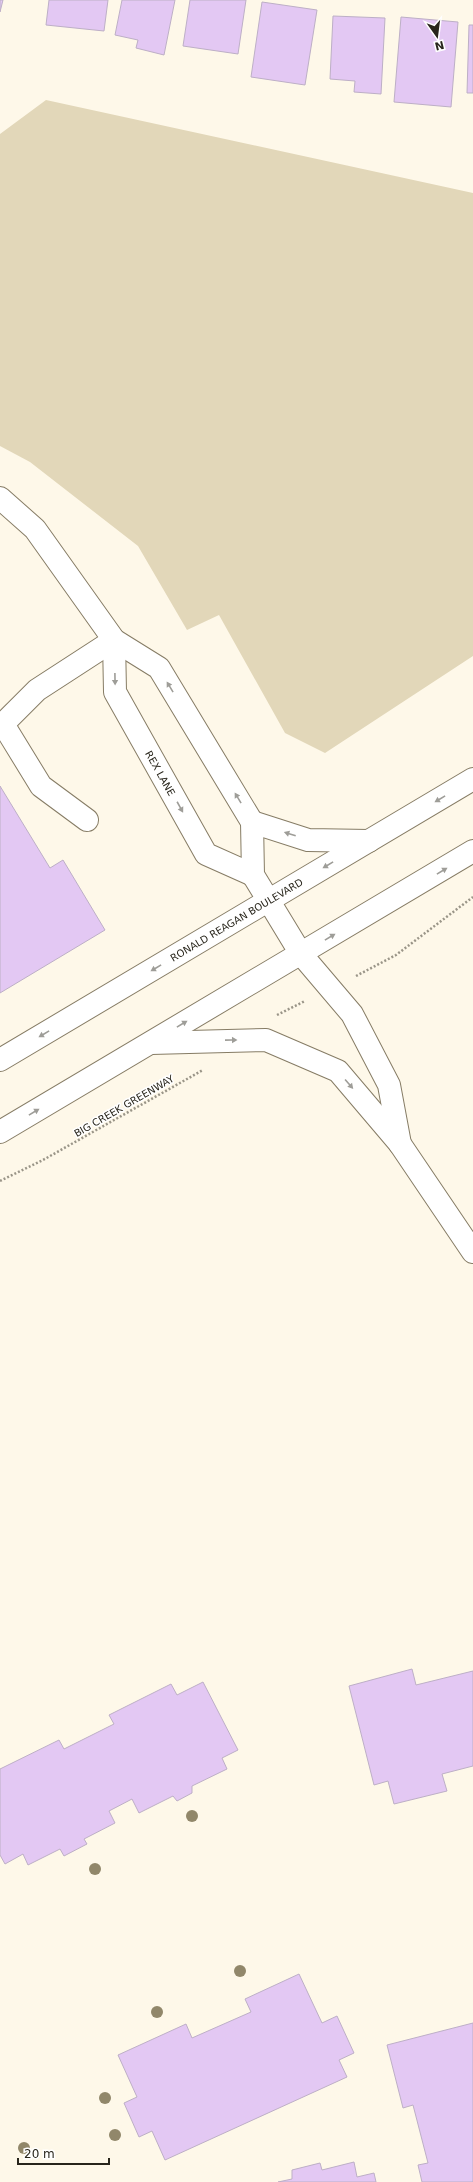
<svg xmlns="http://www.w3.org/2000/svg" width="473" height="2182" viewBox="0 0 473 2182" font-family="'DejaVu Sans',sans-serif">
	<rect width="100%" height="100%" fill="#fef8e9"/>
	<!-- green -->
	<path fill="#e2d7b9" d="M46 100 473 193V656L325 753 285 733 219 615 187 630 138 546 30 462 0 446V134Z"/>
	<!-- building -->
	<path fill="#e3c8f3" stroke="#bdafc6" d="M0 0H3L0 12Z
		M49 0H108L104 31 46 25Z
		M122 0H175L164 55 136 48 138 40 115 35Z
		M190 0H246L238 54 183 46Z
		M262 2 317 10 305 85 251 77Z
		M333 16 385 18 381 94 354 92 355 81 330 79Z
		M401 17 458 22 451 107 394 102Z
		M469 25H473V93H467Z
		M0 786 50 868 63 860 105 930 0 993Z
		M412 1669 416 1685 473 1671V1766L442 1774 447 1791 394 1804 388 1781 374 1785 349 1686Z
		M203 1682 238 1750 222 1758 227 1769 192 1786V1793L177 1801 173 1796 139 1813 132 1799 109 1811 115 1823 84 1839 87 1844 64 1856 60 1849 28 1865 23 1854 5 1864 0 1855V1769L59 1740 64 1749 114 1724 109 1715 171 1684 177 1695Z
		M299 1974 322 2023 337 2016 354 2053 339 2060 347 2077 165 2160 152 2131 139 2137 124 2103 137 2097 118 2055 186 2024 192 2038 251 2012 245 1999Z
		M473 2023V2182H422L418 2165 428 2163 413 2105 403 2108 387 2045Z
		M354 2162 357 2177 374 2173 376 2182H278L292 2179V2170L320 2163 322 2170Z"/>
	<g fill="none" stroke-linecap="round" stroke-linejoin="round">
		<!-- minor casing -->
		<g stroke="#867c65" stroke-width="24">
			<g id="minor">
				<path d="M0 498 35 529 114 640 159 668 252 822 253 875 301 954 352 1014 389 1085 400 1144"/>
				<path id="s1" d="M114 640 115 692 206 854 253 875"/>
				<path d="M3 724 41 786 87 820"/>
				<path d="M0 727 37 690 114 640"/>
				<path d="M151 1043 266 1040 338 1071 400 1144 473 1252"/>
			</g>
		</g>
		<!-- major casing -->
		<g stroke="#867c65" stroke-width="24">
			<g id="major">
				<path d="M252 822 308 840 369 841"/>
				<path id="s2" d="M0 1060 473 779"/>
				<path d="M0 1132 473 851"/>
			</g>
		</g>
		<!-- path -->
		<path stroke="#9a9588" stroke-width="2.5" stroke-dasharray="2 2" stroke-linecap="butt" d="M356 976 396 955 473 897
			M277 1015 305 1001
			M0 1181 43 1160 203 1070"/>
		<!-- minor -->
		<use href="#minor" stroke="#fff" stroke-width="22"/>
		<!-- major -->
		<use href="#major" stroke="#fff" stroke-width="22"/>
	</g>
	<!-- trees -->
	<g fill="#91876a">
		<circle cx="192" cy="1816" r="6"/>
		<circle cx="95" cy="1869" r="6"/>
		<circle cx="240" cy="1971" r="6"/>
		<circle cx="157" cy="2012" r="6"/>
		<circle cx="105" cy="2098" r="6"/>
		<circle cx="115" cy="2135" r="6"/>
		<circle cx="24" cy="2148" r="6"/>
	</g>
	<!-- one-way arrows -->
	<defs><path id="oneway-solid" d="M-6-.8H1V-3.2L6.5 0L1 3.2V.8H-6Z"/></defs>
	<g fill="#9e9d98">
		<use href="#oneway-solid" transform="translate(115 679) rotate(89)"/>
		<use href="#oneway-solid" transform="translate(170 687) rotate(-121)"/>
		<use href="#oneway-solid" transform="translate(238 798) rotate(-121)"/>
		<use href="#oneway-solid" transform="translate(440 799) rotate(149)"/>
		<use href="#oneway-solid" transform="translate(180 807) rotate(61)"/>
		<use href="#oneway-solid" transform="translate(290 834) rotate(-162)"/>
		<use href="#oneway-solid" transform="translate(328 865) rotate(149)"/>
		<use href="#oneway-solid" transform="translate(442 871) rotate(-31)"/>
		<use href="#oneway-solid" transform="translate(330 937) rotate(-31)"/>
		<use href="#oneway-solid" transform="translate(156 968) rotate(149)"/>
		<use href="#oneway-solid" transform="translate(182 1024) rotate(-31)"/>
		<use href="#oneway-solid" transform="translate(44 1034) rotate(149)"/>
		<use href="#oneway-solid" transform="translate(231 1040) rotate(-1)"/>
		<use href="#oneway-solid" transform="translate(349 1084) rotate(49)"/>
		<use href="#oneway-solid" transform="translate(34 1112) rotate(-31)"/>
	</g>
	<g text-anchor="middle" dominant-baseline="central" stroke-width="3" stroke-linejoin="round" paint-order="stroke">
		<!-- street labels -->
		<g font-size="10" fill="#28251b" stroke="#fff">
			<text stroke="none"><textPath href="#s1" startOffset="145">REX LANE</textPath></text>
			<text stroke="none"><textPath href="#s2" startOffset="275">RONALD REAGAN BOULEVARD</textPath></text>
			<text transform="translate(124 1106) rotate(-30)">BIG CREEK GREENWAY</text>
		</g>
	</g>
	<!-- north arrow -->
	<g transform="translate(437 36) rotate(166)" stroke="#ffffff" stroke-width="3" paint-order="stroke">
	<path d="M0-3L7 15L0 10L-7 15Z" fill="#28251b"/>
	<text y="-6" font-size="11" font-weight="bold" text-anchor="middle" fill="#28251b">N</text>
	</g>
	<!-- scale -->
	<path d="M18 2158v6h91v-6" fill="none" stroke="#28251b" stroke-width="2"/>
	<text x="24" y="2158" font-size="12" fill="#28251b" stroke="#ffffff" stroke-width="3" paint-order="stroke">20 m</text>
</svg>
